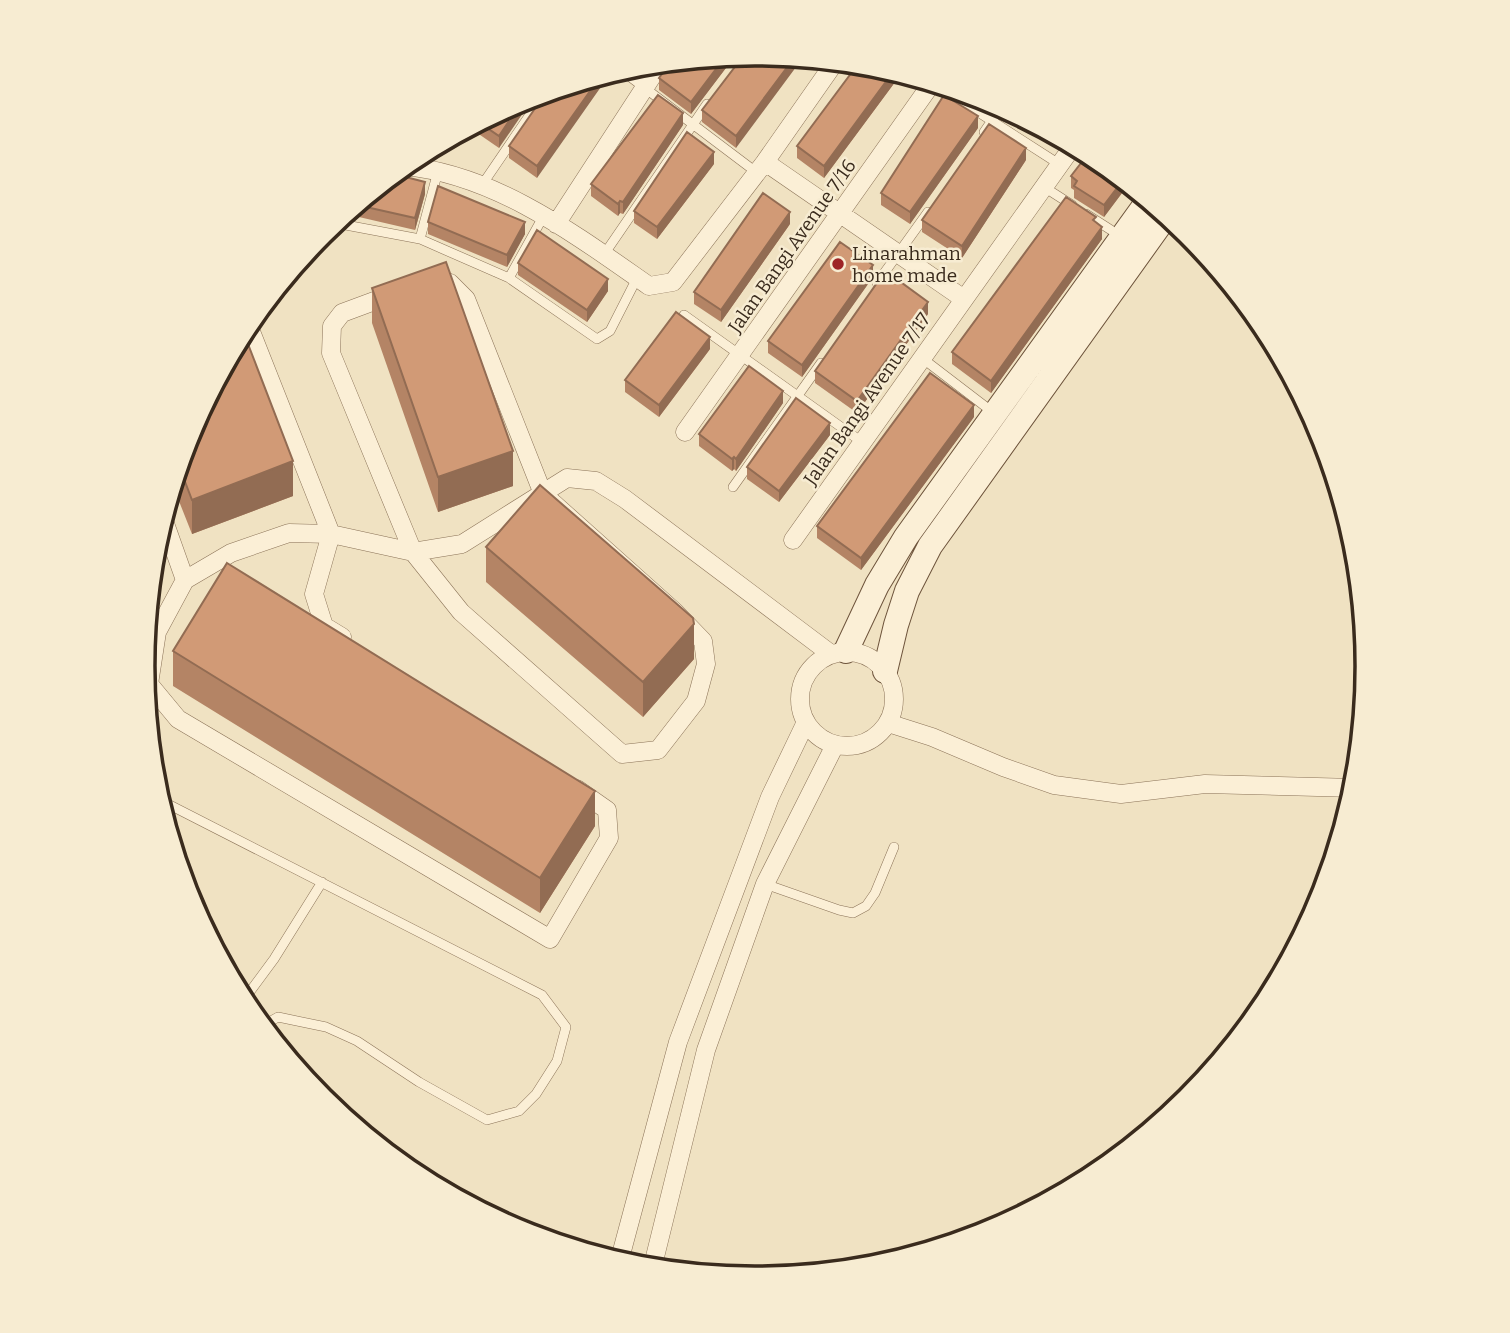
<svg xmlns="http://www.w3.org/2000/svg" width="1510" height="1333" viewBox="0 0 1510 1333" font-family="Bitter,serif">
	<rect width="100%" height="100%" fill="#f0e2c2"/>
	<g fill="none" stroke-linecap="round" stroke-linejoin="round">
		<!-- lane casing -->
		<g stroke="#8b7358" stroke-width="10">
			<path id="lane" d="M621 70 756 172
				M936 85 1059 164
				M984 132 1001 107
				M482 185 544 94
				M1044 187 1072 205
				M1086 214 1111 230
				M335 223 420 239 509 278 597 339 610 331 637 278
				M420 239 438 171
				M603 256 707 104
				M509 278 543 217
				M877 283 928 212
				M684 315 862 442
				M922 358 986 407
				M733 487 821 363
				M158 799 542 995 566 1027 557 1061 536 1094 519 1111 487 1120 419 1082 357 1041 326 1027 278 1017 262 1026
				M765 884 839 910 853 913 866 906 875 893 894 847
				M243 1001 274 959 322 882"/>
		</g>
		<!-- street casing -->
		<g stroke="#8b7358" stroke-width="19">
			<path id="street" d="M765 162 964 299
				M404 166C495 174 576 235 649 286L673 282 765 162 835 62
				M556 224 660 64
				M431 280 450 283 466 299 543 494 675 612 703 641 706 664 696 701 658 750 622 754 461 612 413 552 331 353 332 326 342 313Z
				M248 324 331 534 314 594 324 626 342 637
				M685 432 932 83
				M163 518 185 580
				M793 540 1073 146
				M800 699a47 47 0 1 1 94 0a47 47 0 1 1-94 0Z
				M888 723 932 737 1003 767 1054 785 1121 794 1205 784 1355 788
				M577 789 607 810 609 838 550 939 178 719 149 684 157 632 185 580 231 553 289 533 331 534 413 552 462 544 567 478 596 481 625 499 831 654
				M619 1262 678 1042 770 797 806 722
				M652 1269 706 1050 765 884 835 745"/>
		</g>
		<!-- secondary casing -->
		<g stroke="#6d533b" stroke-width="26">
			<path id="secondary" d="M846 651 877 585 906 537 1148 201
				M885 671 896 625 907 591 930 546 1166 216"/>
		</g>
		<!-- lane -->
		<use href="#lane" stroke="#fbefd6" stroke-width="9"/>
		<!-- street -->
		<use href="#street" stroke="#fbefd6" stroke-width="18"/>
		<!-- secondary -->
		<use href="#secondary" stroke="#fbefd6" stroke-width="24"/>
	</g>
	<!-- wall -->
	<path fill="#b48465" d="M744 55 736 148 702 122V110Z
		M735 56 691 114 659 90V78L670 63Z
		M875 66 901 74 824 178 797 158V146Z
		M545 94 537 178 509 158V146Z
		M521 101 499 148 470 128Z
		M683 125 623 214 620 213 618 216 591 196V184Z
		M978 128 910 224 881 205V193Z
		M1026 160 962 258 922 232V220Z
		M714 164 657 239 634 223V211Z
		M394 174 425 194 415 230 346 214Z
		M1071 176 1128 185 1104 217 1074 198V190L1071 188Z
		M428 222 525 234 507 267 428 234Z
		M1096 222 1102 239 991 393 952 364V352Z
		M790 224 721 322 694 304V292Z
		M518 263 608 291 587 322 518 275Z
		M873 277 802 377 768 353V341Z
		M372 288 513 486 438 512 372 323Z
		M928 314 857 413 815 383V371Z
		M710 349 659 417 625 392V380Z
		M783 403 736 471 734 469 732 471 699 446V434Z
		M974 417 861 570 817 538V526Z
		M190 432 293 496 192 534 173 486Z
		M830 435 779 502 747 479V467Z
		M486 547 694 659 643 717 486 582Z
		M173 651 595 826 540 913 173 686Z"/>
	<!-- shaded-wall -->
	<path fill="#926c53" d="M735 56 691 114V102L725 57Z
		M794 58 802 59 736 148V136Z
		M893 72 901 74 824 178V166Z
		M610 74 537 178V166L600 77Z
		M534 97 499 148V136L523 100Z
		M683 113V125L623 214V202Z
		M978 116V128L910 224V212Z
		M1026 148V160L962 258V246Z
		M714 152V164L657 239V227Z
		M1123 180 1128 185 1104 217V205Z
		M425 182V194L415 230V218Z
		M620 201V213L618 216V204Z
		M790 212V224L721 322V310Z
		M525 222V234L507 267V255Z
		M1102 227V239L991 393V381Z
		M873 265V277L802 377V365Z
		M608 279V291L587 322V310Z
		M928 302V314L857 413V401Z
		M710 337V349L659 417V405Z
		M783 391V403L736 471V459Z
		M974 405V417L861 570V558Z
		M830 423V435L779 502V491Z
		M513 451V486L438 512V477Z
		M734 457V469L732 471V459Z
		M293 461V496L192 534V500Z
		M694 624V659L643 717V682Z
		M595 791V826L540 913V878Z"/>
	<!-- building -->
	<path fill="#d19a76" stroke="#926c53" stroke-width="2" d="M755 54 794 58 736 136 702 110 744 55Z
		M725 57 691 102 659 78 670 63Z
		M858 64 875 66 893 72 824 166 797 146Z
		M600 77 537 166 509 146 545 94Z
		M658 95 683 113 623 202 620 201 618 204 591 184Z
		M944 95 978 116 910 212 881 193Z
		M523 100 499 136 480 123 521 101Z
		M989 124 1026 148 962 246 922 220Z
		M687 132 714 152 657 227 634 211Z
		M1088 154 1095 158 1123 180 1104 205 1074 186 1077 181 1071 176Z
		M394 174 425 182 415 218 357 205Z
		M438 186 525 222 507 255 428 222Z
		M763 193 790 212 721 310 694 292Z
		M1066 197 1096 217 1093 220 1102 227 991 381 952 352Z
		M537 230 608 279 587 310 518 263Z
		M840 242 873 265 802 365 768 341Z
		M446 262 513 451 438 477 372 288Z
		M884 273 891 275 928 302 857 401 815 371Z
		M676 312 710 337 659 405 625 380Z
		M243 331 293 461 192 500 179 466 190 432Z
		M749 366 783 391 736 459 734 457 732 459 699 434Z
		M930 373 974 405 861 558 817 526Z
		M796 398 830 423 779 491 747 467Z
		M540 485 693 618 694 624 643 682 486 547Z
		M227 563 595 791 540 878 173 651Z"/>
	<!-- markers -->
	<circle fill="#9e2427" stroke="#f7ecd2" stroke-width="2.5" cx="838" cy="264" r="7"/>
	<g text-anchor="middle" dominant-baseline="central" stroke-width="5" stroke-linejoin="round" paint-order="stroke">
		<!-- street labels -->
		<g font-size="19" fill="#3a2b1d" stroke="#f7ecd2">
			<text transform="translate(792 246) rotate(-55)">Jalan Bangi Avenue 7/16</text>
			<text transform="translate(867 399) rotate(-55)">Jalan Bangi Avenue 7/17</text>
		</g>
		<!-- poi labels -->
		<g font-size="19" fill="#3a2b1d" stroke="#f7ecd2" text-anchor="start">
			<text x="852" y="253">Linarahman<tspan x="852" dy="22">home made</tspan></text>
		</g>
	</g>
	<!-- crop -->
	<path d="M0 0H1510V1333H0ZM155 666a600 600 0 1 1 1200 0a600 600 0 1 1-1200 0Z" fill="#f7ecd2" fill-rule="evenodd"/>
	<path fill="none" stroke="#3a2b1d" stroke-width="3.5" d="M155 666a600 600 0 1 1 1200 0a600 600 0 1 1-1200 0Z"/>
</svg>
